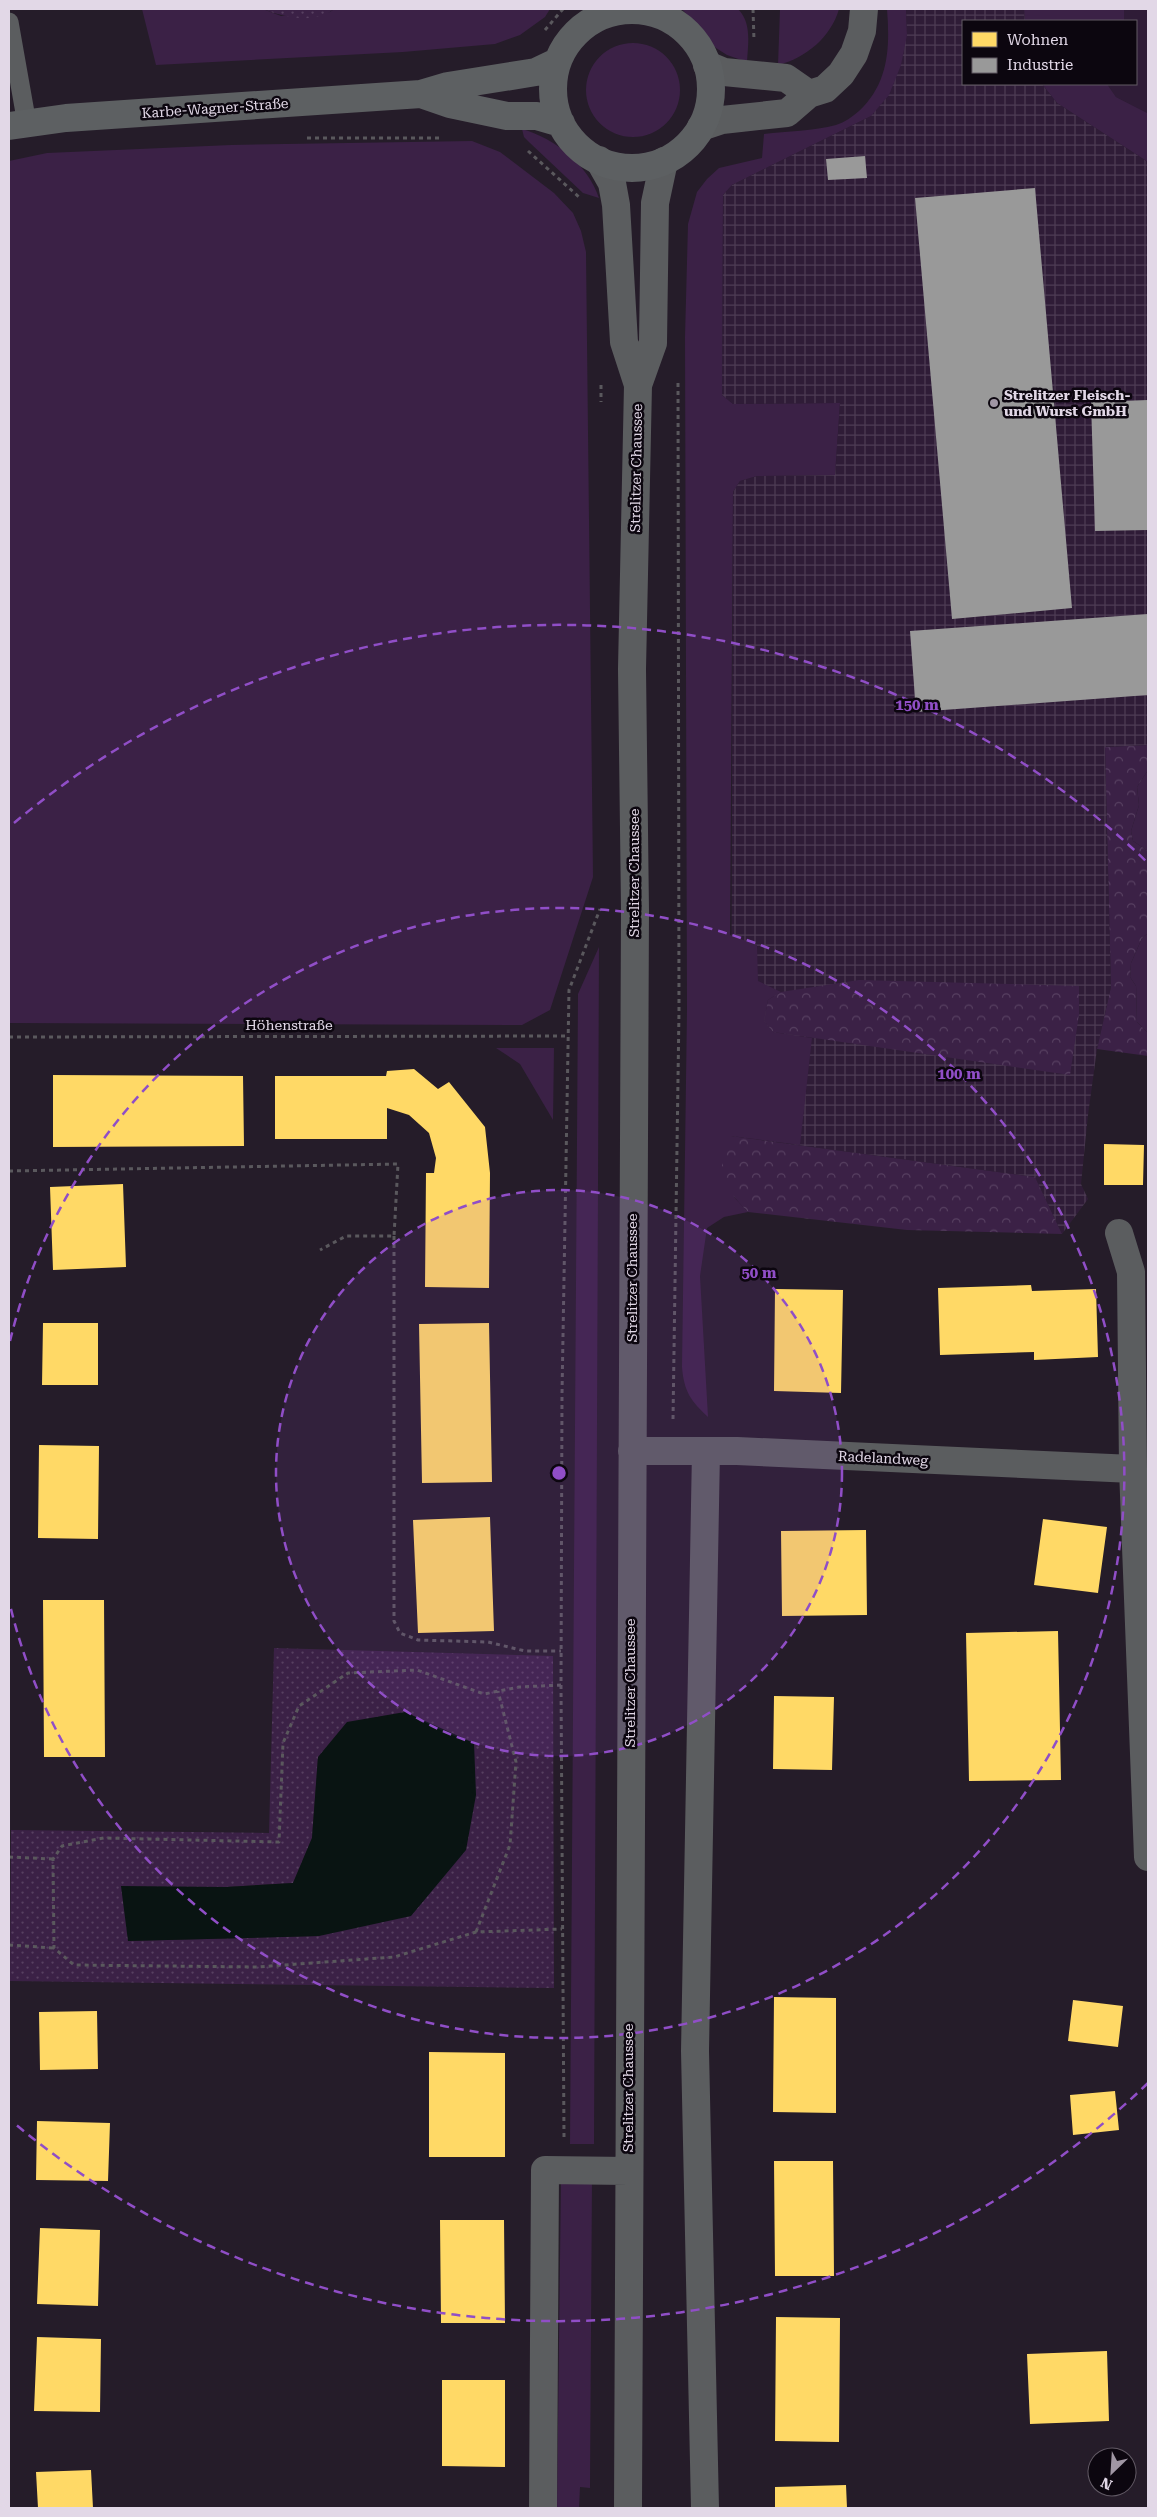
<svg xmlns="http://www.w3.org/2000/svg" width="1157" height="2517" viewBox="0 0 1157 2517" font-family="'Roboto Serif',serif">
	<defs>
		<pattern id="industrial-grid" width="8" height="8" patternUnits="userSpaceOnUse" patternTransform="scale(1.25)"><rect width="8" height="8" fill="#2f1c37"/><path d="M0 4h8M4 0v8" fill="none" stroke="#4d3c54"/></pattern>
		<pattern id="forest-crowns" width="20" height="18" patternUnits="userSpaceOnUse" patternTransform="scale(1.25)"><rect width="20" height="18" fill="#3b2146"/><path d="M2 6a3 3 0 1 1 6 0M12 15a3 3 0 1 1 6 0" fill="none" stroke="#574061"/></pattern>
		<pattern id="park-dots" width="8" height="8" patternUnits="userSpaceOnUse" patternTransform="scale(1.25)"><rect width="8" height="8" fill="#3b2146"/><path d="M2 2h.1M6 6h.1" fill="none" stroke="#574061" stroke-width="1.8" stroke-linecap="round"/></pattern>
	</defs>
	<rect width="100%" height="100%" fill="#251c29"/>
	<!-- built -->
	<path fill="#2f1c37" d="M1124 9H1148V114L1116 97 1107 84H1136V21H1124Z"/>
	<!-- industrial -->
	<path fill="url(#industrial-grid)" d="M906 9H1024L1025 21H963V84H1042L1057 103 1148 162V745L1105 747 1111 987 1097 1049 1088 1115 1081 1184 1088 1199 1062 1234 1035 1177 731 1136 733 492 740 481 757 476 835 475 840 403 733 404 722 395 723 195 732 185 871 116 907 35Z"/>
	<!-- grass -->
	<path fill="#3b2146" d="M142 9H263L281 16 330 12 334 9H550L545 17 520 35 495 44 403 52 156 65Z
		M682 9H738C752 23 748 44 747 62L727 55 716 48Z
		M780 9H839C831 37 806 58 778 65Z
		M887 9H906L907 35 901 65 889 95 871 116 732 185 723 195 722 395 733 404 840 403 835 475 757 476 740 481 733 492 730 935 757 945 758 981 781 992 768 1000 764 1021 773 1032 812 1038 800 1145 731 1136 734 1197 748 1212 724 1217 707 1228 700 1276 708 1417C691 1401 684 1392 682 1367L687 1009 685 337 688 224 697 192 707 179 719 168 762 158 764 134C787 131 814 131 836 125 845 122 852 117 859 111 889 83 890 47 887 9Z
		M1024 9H1124V21H1025Z
		M586 90a47 47 0 1 1 94 0a47 47 0 1 1-94 0Z
		M1042 84H1107L1116 97 1147 113 1148 162 1057 103Z
		M522 129C556 139 588 165 599 198L583 193 530 143 524 137Z
		M472 141 500 152 554 193 573 213 581 231 586 252 593 877 550 1010 522 1025 9 1023V161L47 153 231 145Z
		M1148 770V851L1133 841 1131 831 1139 805 1137 787Z
		M1148 933V1033L1137 1022 1136 986 1130 977 1131 963 1142 938Z
		M599 947 594 2144H570L578 994Z
		M496 1048H554L553 1120 520 1064Z
		M561 2178H592L590 2488 580 2487 579 2508H557Z"/>
	<!-- forest -->
	<path fill="url(#forest-crowns)" d="M1148 745V770L1137 787 1139 805 1131 831 1133 841 1148 851V933L1142 938 1131 963 1130 977 1136 986 1137 1022 1148 1033V1056L1097 1049 1111 987 1105 747Z
		M859 980 1079 986V1014L1070 1075 773 1032 764 1021 768 1000 781 992Z
		M731 1136 1035 1177 1062 1234 907 1230 748 1212C720 1183 715 1173 731 1136Z"/>
	<!-- park -->
	<path fill="url(#park-dots)" fill-rule="evenodd" d="M263 9H334C314 25 284 17 263 9Z
		M274 1648 553 1656 554 1988 10 1981 11 1830 269 1833ZM318 1757 319 1936 128 1941 226 1887 293 1883 312 1838Z"/>
	<!-- water -->
	<path fill="#091412" d="M405 1712 474 1743 476 1795 466 1850 411 1916 319 1936 128 1941 121 1886 226 1887 293 1883 312 1838 318 1757 347 1722Z"/>
	<!-- homes -->
	<path fill="#ffd966" d="M414 1069 438 1089 449 1082 485 1127 490 1173 489 1288 425 1287 426 1173H434L436 1158 429 1133 409 1115 387 1108V1139H275V1076H386L387 1071Z
		M53 1075 243 1076 244 1146 53 1147Z
		M1104 1144 1144 1145 1143 1185H1104Z
		M123 1184 126 1267 53 1270 50 1187Z
		M1031 1285 1032 1291 1096 1289 1098 1357 1034 1360V1352L940 1355 938 1288Z
		M775 1289 843 1290 841 1393 774 1391Z
		M43 1323H98V1385H42Z
		M489 1323 492 1482 422 1483 419 1324Z
		M39 1445 99 1446 98 1539 38 1538Z
		M490 1517 494 1631 418 1633 413 1520Z
		M1043 1519 1107 1527 1098 1593 1034 1585Z
		M866 1530 867 1615 782 1616 781 1531Z
		M43 1600H104L105 1757H44Z
		M1058 1631 1061 1780 969 1781 966 1633Z
		M774 1696 834 1697 832 1770 773 1769Z
		M774 1997 836 1998V2113L773 2112Z
		M1073 2000 1123 2006 1118 2047 1068 2041Z
		M97 2011 98 2069 40 2070 39 2012Z
		M429 2052 505 2053V2157H429Z
		M1115 2091 1119 2130 1073 2135 1070 2095Z
		M37 2121 110 2123 108 2181 36 2180Z
		M774 2161H833L834 2276H775Z
		M440 2220H504L505 2323H441Z
		M40 2228 100 2230 98 2306 37 2304Z
		M776 2317 840 2318 839 2442 775 2441Z
		M37 2337 101 2339 100 2412 34 2411Z
		M1107 2351 1109 2421 1030 2424 1027 2354Z
		M442 2380H505V2467L442 2466Z
		M91 2470 93 2508H38L36 2472Z
		M846 2485 847 2508H775V2487Z"/>
	<!-- industry -->
	<path fill="#999" d="M865 156 867 178 828 180 826 159Z
		M1035 188 1072 608 952 619 915 198Z
		M1148 400V530L1095 531 1091 402Z
		M1148 614V695L916 712 910 631Z"/>
	<g fill="none" stroke-linecap="round" stroke-linejoin="round">
		<!-- path -->
		<path stroke="#5a585d" stroke-width="3" stroke-dasharray="4 4" stroke-linecap="butt" d="M753 9 754 41
			M545 30 563 9
			M307 138H441
			M528 151 579 197
			M601 385V402
			M9 1037 568 1036
			M9 1171 398 1164 394 1236H346L320 1250
			M394 1236V1621L400 1633 418 1640 488 1642 525 1651H561
			M673 1419 679 1011 678 380
			M561 1685 519 1687 484 1694 417 1670 348 1673 299 1706 283 1743 279 1842 104 1838 62 1846 53 1859 54 1948 74 1965 257 1967 394 1957 476 1932 562 1929
			M9 1857 53 1859
			M476 1932 510 1845 516 1762 498 1691
			M9 1945 54 1948
			M564 2137 561 1685 562 1394 569 990 600 909"/>
		<!-- lane -->
		<path stroke="#5b5d5f" stroke-width="19" d="M9 22 27 124"/>
		<!-- street -->
		<path stroke="#5b5d5f" stroke-width="28" d="M707 65 724 72 786 78 809 94
			M701 127 722 120 787 113 809 94 825 89 841 74 854 54 862 31 864 9
			M599 160 612 183 616 205 624 342 638 385
			M1119 1233 1131 1272 1133 1469 1148 1857
			M632 1451H737L1133 1469
			M543 2508 545 2170 628 2171
			M628 2508 635 910 632 669 638 385 653 343 655 203 664 161
			M705 2508 695 2051 706 1451"/>
		<!-- secondary -->
		<path stroke="#5d6062" stroke-width="28" d="M553 89a79 79 0 1 1 158 0a79 79 0 1 1-158 0Z
			M421 94 450 104 507 116H537L561 123
			M9 126 66 118 421 94 448 86 536 72 557 62"/>
	</g>
	<!-- distance rings -->
	<circle cx="559" cy="1473" r="283" fill="#904ec7" fill-opacity=".12"/>
	<g fill="none" stroke="#904ec7" stroke-width="2.5" stroke-dasharray="9 6">
		<circle cx="559" cy="1473" r="283"/>
		<path d="M10 1341A565 565 0 1 1 10 1605"/>
		<path d="M1148 2083A848 848 0 0 1 14 2123M14 823A848 848 0 0 1 1148 863"/>
	</g>
	<!-- markers -->
	<circle fill="#a096a4" stroke="#0c060f" stroke-width="2" cx="994" cy="403" r="5"/>
	<g text-anchor="middle" dominant-baseline="central" stroke-width="5" stroke-linejoin="round" paint-order="stroke">
		<!-- street labels -->
		<g font-size="14" fill="#e2d8e7" stroke="#0c060f">
			<text transform="translate(215 108) rotate(-4)">Karbe-Wagner-Straße</text>
			<text transform="translate(636 468) rotate(-89)">Strelitzer Chaussee</text>
			<text transform="translate(634 873) rotate(-90)">Strelitzer Chaussee</text>
			<text x="289" y="1025">Höhenstraße</text>
			<text transform="translate(632 1278) rotate(-90)">Strelitzer Chaussee</text>
			<text transform="translate(883 1458) rotate(3)">Radelandweg</text>
			<text transform="translate(630 1683) rotate(-90)">Strelitzer Chaussee</text>
			<text transform="translate(628 2088) rotate(-90)">Strelitzer Chaussee</text>
		</g>
		<!-- poi labels -->
		<g font-size="14" font-weight="bold" fill="#e2d8e7" stroke="#0c060f" text-anchor="start">
			<text x="1004" y="395">Strelitzer Fleisch-<tspan x="1004" dy="16">und Wurst GmbH</tspan></text>
		</g>
	</g>
	<circle cx="559" cy="1473" r="8" fill="#904ec7" stroke="#0c060f" stroke-width="2.5"/>
	<g font-size="15" text-anchor="middle" font-weight="bold" fill="#904ec7" stroke="#0c060f" stroke-width="5" stroke-linejoin="round" paint-order="stroke">
		<text x="917" y="710">150 m</text>
		<text x="959" y="1079">100 m</text>
		<text x="759" y="1278">50 m</text>
	</g>
	<!-- border -->
	<rect width="1157" height="2517" fill="none" stroke="#e2d8e7" stroke-width="20"/>
	<!-- legend -->
	<rect x="962" y="20" width="175" height="65" fill="#0c060f" stroke="#625a65"/>
	<rect x="972" y="32" width="25" height="15" fill="#ffd966" stroke="#625a65"/>
	<text x="1007" y="45" font-size="15" fill="#e2d8e7">Wohnen</text>
	<rect x="972" y="58" width="25" height="15" fill="#999999" stroke="#625a65"/>
	<text x="1007" y="70" font-size="15" fill="#e2d8e7">Industrie</text>
	<!-- north arrow -->
	<g transform="translate(1112 2472) rotate(205)"><circle r="24" fill="#0c060f" stroke="#625a65"/>
	<path d="M0-4L9 19L0 12L-9 19Z" fill="#a096a4"/>
	<text y="-8" font-size="14" font-weight="bold" text-anchor="middle" fill="#e2d8e7">N</text>
	</g>
</svg>
